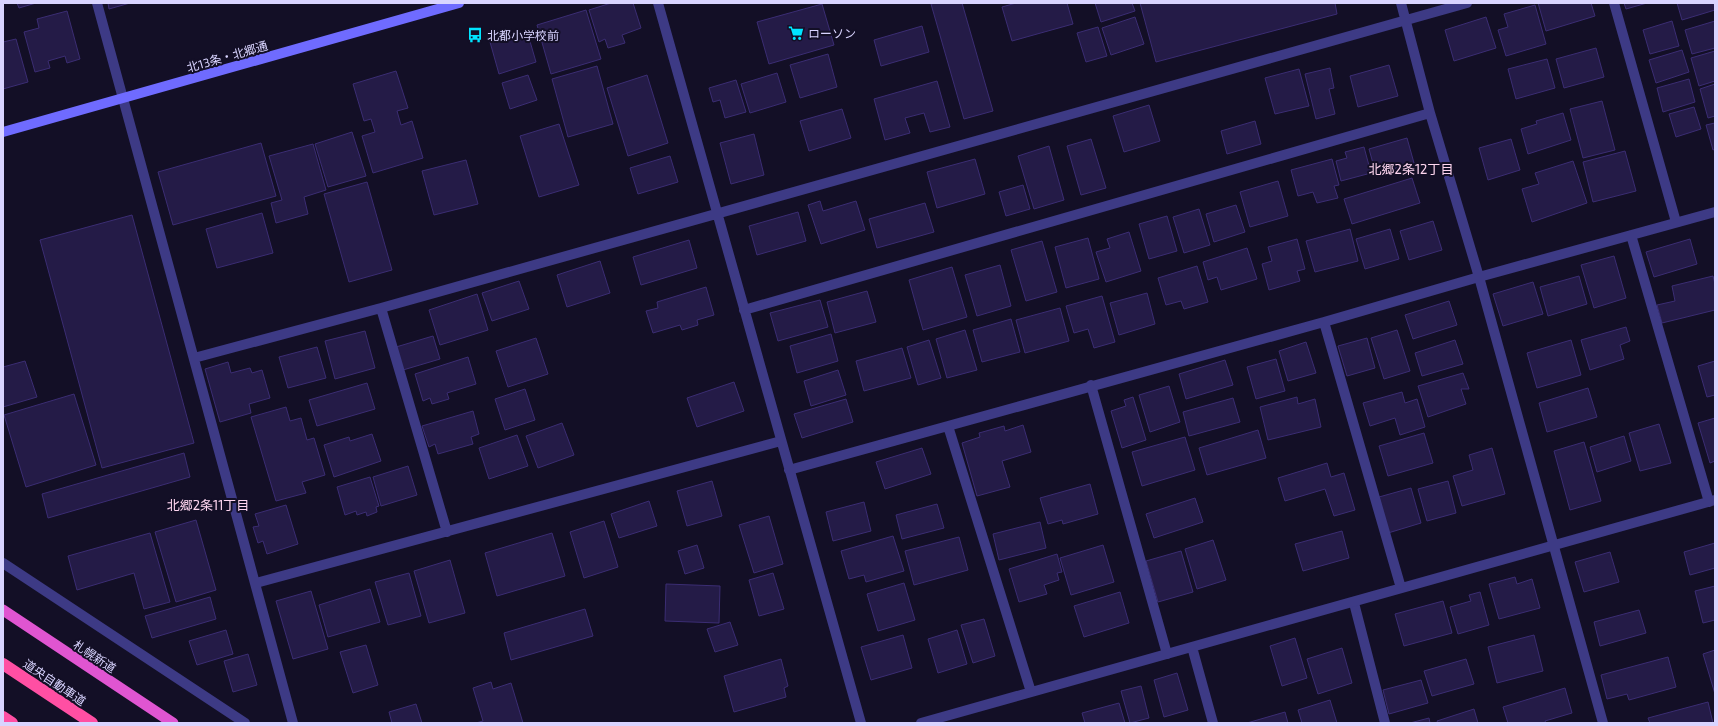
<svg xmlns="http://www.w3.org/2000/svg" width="1718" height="726" viewBox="0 0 1718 726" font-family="'Exo 2','Noto Sans JP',sans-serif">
	<rect width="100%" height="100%" fill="#130f26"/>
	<!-- building -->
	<path fill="#241b47" stroke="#3b2d73" d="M17 3H36L19 8Z
		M108 3H130L109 9Z
		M611 3H633L641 28 622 35 625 43 608 48 605 39 599 42 589 10Z
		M936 3H962L993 111 964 119 931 4Z
		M1016 3H1067L1073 24 1012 41 1002 7Z
		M1095 3H1132L1135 11 1101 22Z
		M1140 3H1335L1337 14 1156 62Z
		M1538 3H1591L1595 16 1546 31Z
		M1624 3H1647L1626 9Z
		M1677 3H1714L1715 10 1682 20Z
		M822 4 834 45 769 64 757 22Z
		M1535 5 1546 44 1506 56 1498 30 1508 27 1504 14Z
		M586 10 601 59 551 74 537 25Z
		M67 11 80 59 67 63 65 56 48 61 50 68 35 72 24 32 39 28 37 19Z
		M1135 17 1144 44 1111 55 1102 28Z
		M1486 17 1496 48 1454 61 1445 30Z
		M1672 21 1679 46 1650 54 1643 30Z
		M1715 21V48L1692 54 1685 30Z
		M922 26 929 52 881 66 874 40Z
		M1098 27 1107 56 1086 62 1077 33Z
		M527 31 536 62 499 74 490 42Z
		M16 39 28 82 3 89V42Z
		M1596 48 1604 77 1564 88 1556 59Z
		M1682 50 1689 72 1656 83 1649 60Z
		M1715 51V81L1699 86 1691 58Z
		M828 54 837 87 800 98 790 65Z
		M1547 59 1555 88 1516 99 1508 69Z
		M1389 65 1398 96 1358 107 1350 76Z
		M597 66 613 124 568 137 552 79Z
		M1330 68 1334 88 1329 89 1335 114 1316 119 1305 74Z
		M1299 69 1309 106 1275 114 1265 78Z
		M396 71 408 108 397 111 401 125 412 121 423 158 373 173 362 136 375 132 371 119 364 121 353 84Z
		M777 73 786 102 750 113 741 84Z
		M528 75 537 100 510 109 502 83Z
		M647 75 668 143 628 156 607 88Z
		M1689 79 1695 102 1663 112 1657 88Z
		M736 80 746 112 725 118 720 100 713 102 709 88Z
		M937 81 950 127 930 132 924 113 905 118 910 133 885 140 874 99Z
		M1715 84V116L1708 118 1700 89Z
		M1602 101 1615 150 1583 158 1570 109Z
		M1149 105 1160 141 1124 152 1113 116Z
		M1694 107 1701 129 1676 137 1669 114Z
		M842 109 851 138 809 151 800 121Z
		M1563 113 1571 140 1528 154 1521 129 1537 124 1536 121Z
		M1255 121 1261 144 1227 154 1221 131Z
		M1715 123V149L1713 150 1706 125Z
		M559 124 579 185 539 197 520 136Z
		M352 132 366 176 328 187 315 144Z
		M754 134 764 175 731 184 720 143Z
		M1407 138 1414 163 1376 174 1369 149Z
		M1091 139 1106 188 1081 195 1067 146Z
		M1511 139 1520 170 1488 180 1479 148Z
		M261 143 276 196 173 225 158 172Z
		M313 144 326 190 304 197 308 214 276 223 271 203 282 200 269 156Z
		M1049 146 1064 200 1034 209 1018 156Z
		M1364 147 1371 173 1341 181 1336 161 1347 158 1345 152Z
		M1625 151 1636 191 1593 202 1583 162Z
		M670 156 678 182 638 194 630 168Z
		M975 159 985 194 937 208 927 172Z
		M1332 159 1339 185 1334 186 1338 198 1317 203 1313 192 1298 196 1291 170Z
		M466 160 478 204 434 215 422 171Z
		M1573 161 1587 203 1532 222 1522 189 1539 184 1535 173Z
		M1412 178 1420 203 1352 224 1344 199Z
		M1278 181 1288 216 1250 227 1240 192Z
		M367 182 392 270 349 282 324 194Z
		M1023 185 1030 209 1006 216 999 192Z
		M820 201 823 211 856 201 865 230 821 244 808 205Z
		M925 203 934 232 877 248 869 219Z
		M1236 205 1245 232 1214 242 1206 214Z
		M1199 209 1210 245 1184 253 1173 217Z
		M798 212 806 241 757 255 749 226Z
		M262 213 273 253 217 268 206 229Z
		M132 215 194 443 102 468 40 240Z
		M1167 216 1177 251 1149 259 1139 224Z
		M1433 221 1442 250 1409 260 1400 231Z
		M1350 229 1358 261 1315 272 1306 241Z
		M1390 229 1399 259 1365 269 1356 239Z
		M1129 232 1141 271 1106 282 1096 252 1110 248 1107 239Z
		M1088 238 1099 279 1066 288 1055 247Z
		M1297 239 1305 269 1297 271 1300 281 1269 290 1262 264 1272 261 1268 247Z
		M1690 239 1697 264 1654 277 1646 252Z
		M689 240 697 268 641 285 633 257Z
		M1042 241 1057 292 1026 301 1011 250Z
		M1247 248 1257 279 1221 290 1217 277 1208 280 1203 262Z
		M1614 256 1626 298 1594 308 1581 265Z
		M600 261 610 293 567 307 557 275Z
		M1000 265 1011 306 977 316 965 275Z
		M1197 266 1208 302 1184 309 1181 301 1166 305 1158 278Z
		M952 267 967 317 923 330 909 280Z
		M1579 276 1587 304 1548 316 1540 287Z
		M1713 276 1715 284V310L1662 323 1657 305 1675 301 1672 286Z
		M519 281 529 309 492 321 482 293Z
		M1533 282 1543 314 1503 326 1493 294Z
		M706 287 714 315 697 320 698 325 682 330 680 325 653 333 646 311 658 308 657 302Z
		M867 291 876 322 835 333 827 302Z
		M1147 293 1155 324 1119 335 1110 303Z
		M477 294 488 330 440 345 429 310Z
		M1102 296 1115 342 1094 348 1088 329 1074 333 1066 306Z
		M820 300 828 327 778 341 770 313Z
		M1449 301 1457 325 1413 339 1405 315Z
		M1060 308 1069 341 1025 353 1016 320Z
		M1011 319 1020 352 982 362 973 330Z
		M1626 327 1630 341 1620 345 1624 359 1590 370 1581 340Z
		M965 330 977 370 947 378 936 339Z
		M1397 330 1410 371 1384 379 1371 338Z
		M365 331 375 368 335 379 325 341Z
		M831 334 838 361 797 373 790 346Z
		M433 336 440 359 403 370 396 347Z
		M536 338 548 374 508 387 496 351Z
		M1367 338 1375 368 1347 376 1338 346Z
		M929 340 941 378 918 385 907 347Z
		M1455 340 1463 364 1422 376 1415 353Z
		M1571 340 1581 375 1537 388 1527 353Z
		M1306 342 1316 373 1288 381 1279 351Z
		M317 347 326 378 288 388 279 357Z
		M902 348 911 378 864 391 856 361Z
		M468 357 476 384 447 393 449 399 432 404 430 398 423 401 415 374Z
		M1276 359 1285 391 1256 399 1247 367Z
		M1225 360 1233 385 1186 399 1179 374Z
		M25 361 37 397 3 407V367Z
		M1715 361V395L1707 397 1698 366Z
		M228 362 231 373 250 368 252 373 262 370 270 398 249 404 251 413 220 422 205 369Z
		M838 370 846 395 811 406 804 381Z
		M1463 373 1469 389H1461L1466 404 1428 417 1418 386Z
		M734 382 744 411 697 427 687 398Z
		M367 383 375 409 317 426 309 400Z
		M1169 386 1180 422 1150 432 1139 395Z
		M1588 388 1597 417 1547 432 1539 403Z
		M525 389 535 420 505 430 495 399Z
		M1402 392 1405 403 1417 399 1425 427 1400 435 1395 418 1370 426 1363 403Z
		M74 394 96 465 26 487 4 415Z
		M1133 397 1146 440 1122 448 1111 411 1126 406 1124 400Z
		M1297 397 1298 404 1315 399 1321 427 1268 440 1260 407Z
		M1233 398 1240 422 1189 436 1183 412Z
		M846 399 853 422 802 438 794 414Z
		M286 407 290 421 301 418 307 440 314 438 325 475 302 482 306 493 276 501 251 417Z
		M473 411 479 434 471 437 473 444 438 454 435 444 429 447 422 426Z
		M1715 418V461L1710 463 1698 423Z
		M562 423 574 455 538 468 526 436Z
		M1659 424 1671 463 1640 471 1629 433Z
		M1023 425 1031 452 1002 461 1010 487 977 496 962 443 980 437 979 433 1004 426 1005 431Z
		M1258 430 1266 458 1207 475 1199 448Z
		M1424 433 1433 463 1388 476 1379 446Z
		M372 434 381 461 334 477 324 445 349 437 350 441Z
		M517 435 528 466 489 479 479 448Z
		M1624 436 1631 461 1597 472 1590 447Z
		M1185 437 1195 470 1142 486 1132 452Z
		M1584 442 1601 501 1570 510 1554 451Z
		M922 448 931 474 885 489 876 462Z
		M1492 448 1505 494 1462 506 1453 476 1473 470 1469 455Z
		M184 453 190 477 48 518 42 494Z
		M1327 463 1331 477 1344 473 1355 510 1334 516 1325 489 1285 501 1278 478Z
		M408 466 417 495 381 506 373 477Z
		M370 477 379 506 376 507 377 512 367 516 366 512 357 515 356 511 345 515 337 487Z
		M712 481 722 516 687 526 677 491Z
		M1448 481 1456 513 1427 521 1418 489Z
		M1090 484 1098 514 1063 524 1062 520 1048 524 1040 498Z
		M1411 488 1421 523 1388 533 1379 497Z
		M1195 498 1203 522 1154 538 1146 514Z
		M649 501 657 526 619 538 611 514Z
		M864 502 871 531 833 541 826 512Z
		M937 504 944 528 902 539 896 515Z
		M286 505 298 544 267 554 263 541 258 543 253 527 259 526 255 514Z
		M769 516 783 564 754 573 739 525Z
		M196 520 216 590 176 602 155 532Z
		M604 521 618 567 584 578 570 532Z
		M1040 522 1046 548 999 560 993 534Z
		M1342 531 1349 558 1303 571 1295 544Z
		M150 533 170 602 144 609 134 573 77 590 68 556Z
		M552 533 565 576 497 596 485 553Z
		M893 536 904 571 866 582 864 575 849 579 841 551Z
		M959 537 968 570 914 585 905 551Z
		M1213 540 1226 580 1197 589 1185 549Z
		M1715 543V568L1690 575 1684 552Z
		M697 545 704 568 685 574 678 551Z
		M1103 545 1114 582 1071 595 1060 558Z
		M1181 551 1193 592 1158 602 1146 561Z
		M1610 552 1619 582 1584 592 1575 562Z
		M1057 554 1062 572 1057 573 1059 580 1044 585 1047 594 1019 602 1009 569Z
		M450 560 465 613 429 623 414 571Z
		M409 573 421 616 388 625 375 582Z
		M773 573 784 609 759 616 749 580Z
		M1515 577 1517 584 1532 579 1540 608 1499 619 1489 584Z
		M904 583 915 620 878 631 867 594Z
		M666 584 720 586 719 623 665 621Z
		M1715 586V620L1703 623 1695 591Z
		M370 589 380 622 328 637 319 605Z
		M311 591 328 649 293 659 276 601Z
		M1120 592 1129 623 1084 637 1074 606Z
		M1480 592 1489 625 1458 634 1450 607 1471 601 1469 595Z
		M210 597 216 619 152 638 145 616Z
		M1443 601 1452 633 1404 646 1395 614Z
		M585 609 593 636 511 660 504 633Z
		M1639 610 1646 633 1600 646 1594 622Z
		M984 619 995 656 973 663 961 625Z
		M730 622 738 645 715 652 707 629Z
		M226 630 233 654 197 665 189 641Z
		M957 630 967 664 938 673 928 639Z
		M903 635 912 668 871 680 861 647Z
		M1534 635 1543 671 1497 683 1488 647Z
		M1295 638 1307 678 1282 686 1270 646Z
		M366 645 378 685 353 693 340 652Z
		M1342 648 1352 683 1318 694 1307 659Z
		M1715 650V694L1703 654Z
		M248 654 257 685 233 692 224 661Z
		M1668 657 1676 687 1629 700 1627 694 1607 699 1601 675Z
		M781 659 788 686 784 688 786 697 734 712 724 676Z
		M1466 659 1474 684 1432 696 1424 671Z
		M1177 673 1188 710 1164 717 1154 680Z
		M1421 680 1428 703 1389 714 1383 690Z
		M491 682 493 689 511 683 523 723H476L483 721 473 688Z
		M1141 686 1149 718 1130 723 1121 691Z
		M1565 688 1572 713 1545 721 1546 723H1508L1503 707Z
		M1330 700 1337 723H1302L1298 710Z
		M1708 702 1713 723H1650L1648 718Z
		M1119 703 1125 723H1085L1082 713Z
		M416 704 422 723H392L389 712Z
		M1474 709 1478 723H1438L1437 721Z
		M1285 712 1288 723H1247Z
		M1429 718 1430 723H1410Z"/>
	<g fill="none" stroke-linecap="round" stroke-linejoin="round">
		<!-- service -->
		<path stroke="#3d3a85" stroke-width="10" d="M1091 385 1167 654
			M1354 603 1385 723"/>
		<!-- minor -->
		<path stroke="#3d3a85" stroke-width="10" d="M97 3 293 723
			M658 3 861 723
			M1401 3 1430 113 1479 277 1603 723
			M1614 3 1676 222
			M1631 235 1709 502
			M381 308 447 532
			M744 310 1430 113
			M1324 322 1401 588
			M194 358 381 308 1467 3
			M948 426 1031 692
			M789 470 1324 322 1479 277 1715 212
			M3 563 245 723
			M256 583 781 441
			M1192 647 1213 723
			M921 723 1715 500"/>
		<!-- secondary -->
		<path stroke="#6f6bff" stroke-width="10" d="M3 132 459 3"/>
		<!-- trunk -->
		<path stroke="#e055d1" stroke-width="11" d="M3 610 173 723"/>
		<!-- motorway -->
		<path stroke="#ff4fa3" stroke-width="12" d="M3 664 92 723
			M3 717 12 723"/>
	</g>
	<!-- icons -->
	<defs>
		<g id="supermarket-bare" transform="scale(1.2)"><path d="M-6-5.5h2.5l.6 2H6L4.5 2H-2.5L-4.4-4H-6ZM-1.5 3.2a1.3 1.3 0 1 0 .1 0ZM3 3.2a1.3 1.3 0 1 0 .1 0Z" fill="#00e5ff" stroke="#130f26" stroke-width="2.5" paint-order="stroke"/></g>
		<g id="bus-bare" transform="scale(1.2)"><path d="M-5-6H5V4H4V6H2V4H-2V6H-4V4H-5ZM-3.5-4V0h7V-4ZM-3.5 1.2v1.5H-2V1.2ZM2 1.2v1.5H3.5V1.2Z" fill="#00e5ff" stroke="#130f26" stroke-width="2.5" paint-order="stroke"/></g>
	</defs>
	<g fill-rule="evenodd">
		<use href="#supermarket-bare" x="796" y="33"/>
		<use href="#bus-bare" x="475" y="35"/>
	</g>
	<g text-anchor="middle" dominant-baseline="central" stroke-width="4" stroke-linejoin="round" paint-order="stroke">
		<!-- poi labels -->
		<g font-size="12" fill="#d9d4ff" stroke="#130f26" text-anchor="start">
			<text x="808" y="33">ローソン</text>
			<text x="487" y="35">北都小学校前</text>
		</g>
		<!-- street labels -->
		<g font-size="12" fill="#d9d4ff" stroke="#130f26">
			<text transform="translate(227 56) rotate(-16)">北13条・北郷通</text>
			<text transform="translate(95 656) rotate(33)">札幌新道</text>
			<text transform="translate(55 682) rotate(34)">道央自動車道</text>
		</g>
		<!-- neighbourhood labels -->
		<g font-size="13" fill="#ffd6f0" stroke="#130f26">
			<text x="1411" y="169">北郷2条12丁目</text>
			<text x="208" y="505">北郷2条11丁目</text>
		</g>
	</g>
	<!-- border -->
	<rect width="1718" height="726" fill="none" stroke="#d9d4ff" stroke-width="8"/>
</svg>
